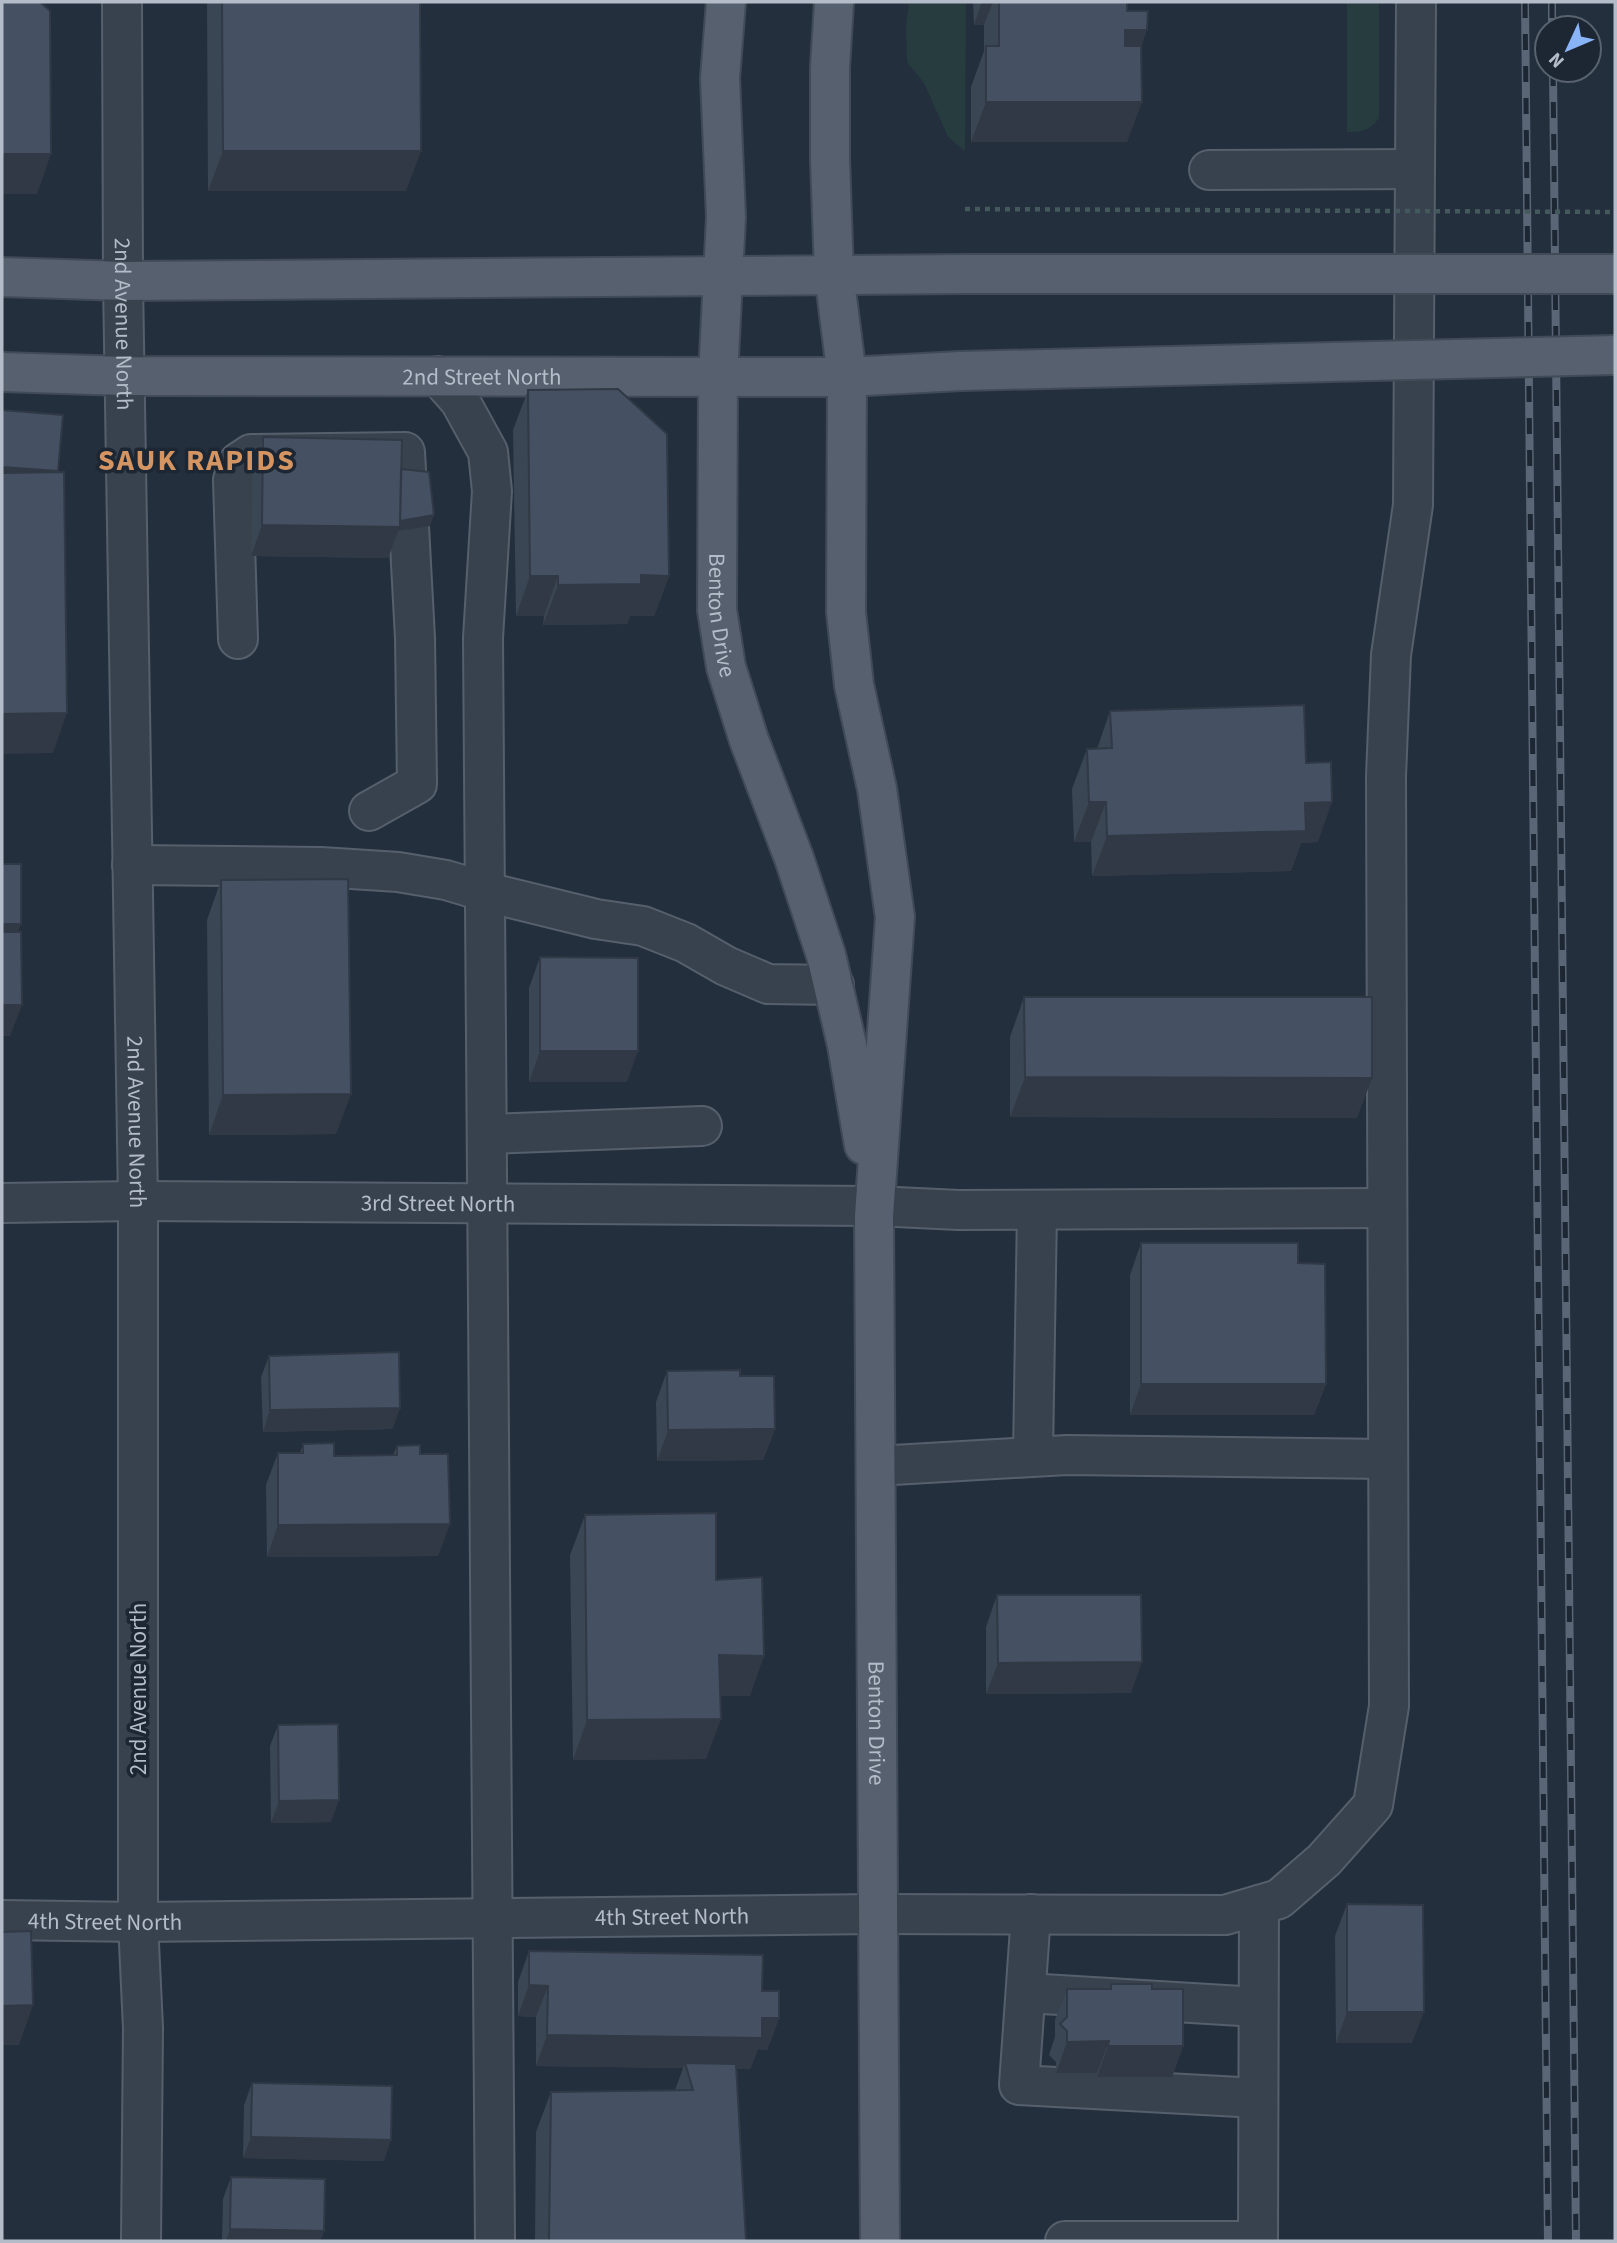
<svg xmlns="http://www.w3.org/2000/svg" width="1617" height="2243" viewBox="0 0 1617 2243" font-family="'Source Sans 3',sans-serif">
	<rect width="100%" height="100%" fill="#242f3e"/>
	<!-- green -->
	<path fill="#263c3f" d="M909 2H966L965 151 948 137 924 83 907 62 906 26Z
		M1347 2H1379V118C1370 131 1361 132 1347 132Z"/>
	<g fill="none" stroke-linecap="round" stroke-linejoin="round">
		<!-- minor casing -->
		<g stroke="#565f6c" stroke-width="42">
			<g id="minor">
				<path id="s1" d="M122 2 123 281 138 1201V1922L143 2028 141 2241"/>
				<path d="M1209 170 1415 169"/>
				<path d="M438 376 460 401 488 452 492 491 483 638 495 2241"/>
				<path d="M238 639 233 480 239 462 251 454 405 452 415 638 417 784 369 811"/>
				<path d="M132 865 321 867 398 872 446 880 486 892 596 919 643 926 686 943 726 966 768 984 834 985"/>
				<path d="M488 1134 702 1126"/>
				<path id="s2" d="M2 1203 138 1201 875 1206 959 1210 1387 1208"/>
				<path d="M1033 1456 1037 1210"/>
				<path d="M876 1466 1067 1455 1388 1459"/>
				<path d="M1031 1914 1019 2085 1258 2098"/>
				<path id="s3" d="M2 1920 138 1922 878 1914 1225 1915 1279 1899 1324 1860 1373 1805 1389 1706 1386 776 1391 655 1413 505 1416 2"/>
				<path d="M1026 1993 1258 2007"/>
				<path d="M1065 2241H1258L1259 1905"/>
			</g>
		</g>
		<!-- major casing -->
		<g stroke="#414a57" stroke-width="42">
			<g id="major">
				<path id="s4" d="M726 2 720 78 726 217 718 377 717 610 726 667 749 740 794 858 826 955 847 1045 864 1145"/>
				<path id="s5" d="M834 2 830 67V159L834 274 847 377 846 612 854 685 877 789 895 917 874 1216 880 2241"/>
				<path d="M2 277 123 281 964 274"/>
				<path id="s6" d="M2 372 124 376 847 377 961 371"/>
			</g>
		</g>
		<!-- minor -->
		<use href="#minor" stroke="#38414e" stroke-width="38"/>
		<!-- major -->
		<use href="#major" stroke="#56606e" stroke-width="38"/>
		<!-- rail casing -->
		<g stroke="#5a6575" stroke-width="8">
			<path id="rail" d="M1525 2 1548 2241
				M1552 2V28
				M1553 70 1576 2241"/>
		</g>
		<!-- rail -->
		<use href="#rail" stroke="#1d2633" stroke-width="5" stroke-dasharray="16" stroke-linecap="butt"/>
		<!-- major-bridge casing -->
		<g stroke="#414a57" stroke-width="42" stroke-linecap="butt">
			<path id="major-bridge" d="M964 274H1615
				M961 371 1615 355"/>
		</g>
		<!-- path-bridge -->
		<path stroke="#44595c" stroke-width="4.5" stroke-dasharray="5 5" stroke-linecap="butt" d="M965 209 1615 212"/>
		<!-- major-bridge -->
		<use href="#major-bridge" stroke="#56606e" stroke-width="38"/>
	</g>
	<!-- wall -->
	<path fill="#3b4654" d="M207 2H420L406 191H208Z
		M973 2H1127V11L1141 47 1127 142H971V87L984 51V25H974Z
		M528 390 669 576 654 616H630L627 624 543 625 544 616H516L513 430Z
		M263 437 401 469 430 526 398 531 388 558 251 556 252 468Z
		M1110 711 1306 763 1318 842 1301 843 1291 871 1092 876 1091 842H1074L1072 789 1087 749H1097Z
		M221 880 336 1134 209 1135 207 920Z
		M540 957 627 1082H529V988Z
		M1024 997 1357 1118 1010 1117V1037Z
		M1141 1243 1298 1263 1326 1384 1314 1415H1130V1275Z
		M269 1356 400 1408 392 1429 263 1432 261 1377Z
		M667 1371 740 1376 775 1429 763 1460 657 1461 656 1402Z
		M303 1444 334 1456 393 1455 397 1446 420 1454 438 1556 267 1557 266 1485 278 1453H300Z
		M585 1515 750 1696H720L706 1759 573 1760 570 1555Z
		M997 1595 1131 1693 986 1694V1627Z
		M278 1725 331 1822 271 1823 270 1746Z
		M1347 1904 1412 2043H1336L1335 1936Z
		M529 1951 762 1991 779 2018 767 2050 758 2049 750 2069H737L746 2241H535L536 2132 551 2092 675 2090 683 2068 536 2066V2017L518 2016V1982Z
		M1111 1984 1152 1989 1183 2046 1172 2077H1097V2073H1056V2062L1049 2055 1055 2037V2020L1067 1989H1109Z
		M252 2083 384 2161 243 2158 244 2105Z
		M231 2177 324 2231 320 2241H222L223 2199Z"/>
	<!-- shaded-wall -->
	<path fill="#303945" d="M982 2H993L984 25H974Z
		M1125 30H1147L1133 71 1110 70Z
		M986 102H1142L1127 142H971Z
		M223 151H421L406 191H208Z
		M2 154H51L37 194H2Z
		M2 467 58 471 2 489Z
		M434 515 430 526 398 531 388 558 251 556 262 525 393 522Z
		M641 575 669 576 654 616H630L627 624 543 625 558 585Z
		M530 576H558L544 616H516Z
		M67 713 53 753 2 754V714Z
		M1089 802H1106L1091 842H1074Z
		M1332 802 1318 842 1301 843 1291 871 1092 876 1107 836 1305 803Z
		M2 924H21L14 945 2 946Z
		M2 1005H22L10 1036H2Z
		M540 1051H638L627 1082H529Z
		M1025 1077 1372 1078 1357 1118 1010 1117Z
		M351 1094 336 1134 209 1135 223 1095Z
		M1141 1384H1326L1314 1415H1130Z
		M400 1408 392 1429 263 1432 270 1410Z
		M775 1429 763 1460 657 1461 668 1430Z
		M450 1524 438 1556 267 1557 278 1525Z
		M719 1655 764 1656 750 1696H704Z
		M1142 1662 1131 1693 986 1694 998 1663Z
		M721 1719 706 1759 573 1760 587 1720Z
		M339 1800 331 1822 271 1823 279 1801Z
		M529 1985 548 1986 536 2017 518 2016Z
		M33 2005 19 2045H2V2006Z
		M1347 2012H1424L1412 2043H1336Z
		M762 2018H779L767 2050 758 2049 750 2069 687 2068 685 2063 683 2068 536 2066 547 2035Z
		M1109 2041 1097 2073H1056L1067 2042Z
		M1108 2046H1183L1172 2077H1097Z
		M251 2137 391 2140 384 2161 243 2158Z
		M230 2229 324 2231 320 2241H226Z"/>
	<!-- building -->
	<path fill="#455162" stroke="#303945" stroke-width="2" d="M2 2H40L50 11 51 154H2Z
		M222 2H420L421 151H223Z
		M999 2H1127V11H1148L1147 30H1125V46H1141L1142 102H986V46H999Z
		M618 389 667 434 669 576 641 575V584L558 585V576H530L528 390Z
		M2 410 63 415 58 471 2 467Z
		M263 437 402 440 400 527 262 525Z
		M401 469 429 472 434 515 400 521Z
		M64 472 67 713 2 714V473Z
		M1304 705 1306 763 1331 762 1332 802 1305 803 1306 831 1107 836 1106 802H1089L1087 749 1112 748 1110 711Z
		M2 864H21V924H2Z
		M348 879 351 1094 223 1095 221 880Z
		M2 932H21L22 1005H2Z
		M540 957 638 958V1051H540Z
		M1024 997H1372V1078L1025 1077Z
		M1141 1243H1298V1263L1325 1264 1326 1384H1141Z
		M399 1352 400 1408 270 1410 269 1356Z
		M740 1370V1376H774L775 1429 668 1430 667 1371Z
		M334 1443V1456L397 1455V1446L420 1445V1454H448L450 1524 278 1525V1453H303V1444Z
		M716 1513V1580L762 1577 764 1656 719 1655 721 1719 587 1720 585 1515Z
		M997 1595H1141L1142 1662 998 1663Z
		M338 1724 339 1800 279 1801 278 1725Z
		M1347 1904 1423 1905 1424 2012H1347Z
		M31 1931 33 2005 2 2006V1932Z
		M529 1951 763 1955 762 1991H779V2018H762V2038L547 2035 548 1986 529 1985Z
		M1111 1984H1152V1989H1183V2046H1108L1109 2041 1067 2042V2031L1060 2024 1067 2017V1989H1111Z
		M685 2063 736 2064 746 2241H549L551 2092 693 2090Z
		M252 2083 392 2086 391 2140 251 2137Z
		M231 2177 325 2179 324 2231 230 2229Z"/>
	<g text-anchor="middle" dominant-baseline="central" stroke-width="7" stroke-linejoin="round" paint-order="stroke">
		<!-- street labels -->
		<g font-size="23" fill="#b4bcc9" stroke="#1d2633">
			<text stroke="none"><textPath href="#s1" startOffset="322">2nd Avenue North</textPath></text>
			<text stroke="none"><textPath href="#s6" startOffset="480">2nd Street North</textPath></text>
			<text stroke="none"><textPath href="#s4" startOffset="614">Benton Drive</textPath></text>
			<text stroke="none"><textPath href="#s1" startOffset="1120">2nd Avenue North</textPath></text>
			<text stroke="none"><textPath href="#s2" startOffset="436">3rd Street North</textPath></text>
			<text transform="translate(138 1689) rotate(-90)">2nd Avenue North</text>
			<text stroke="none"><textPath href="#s5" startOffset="1727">Benton Drive</textPath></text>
			<text stroke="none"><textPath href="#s3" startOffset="670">4th Street North</textPath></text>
			<text stroke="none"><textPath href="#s3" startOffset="103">4th Street North</textPath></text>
		</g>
		<!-- district labels -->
		<g font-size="30" font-weight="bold" letter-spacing="2" fill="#d59563" stroke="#1d2633">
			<text x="197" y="460">SAUK RAPIDS</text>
		</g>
	</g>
	<!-- border -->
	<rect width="1617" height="2243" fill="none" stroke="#b4bcc9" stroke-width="7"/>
	<!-- north arrow -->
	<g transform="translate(1568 49) rotate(226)"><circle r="33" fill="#1d2633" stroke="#59626f" stroke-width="2"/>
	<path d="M0-5L12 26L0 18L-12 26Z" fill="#8ab4f8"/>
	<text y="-10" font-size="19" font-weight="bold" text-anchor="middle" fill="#b4bcc9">N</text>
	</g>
</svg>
